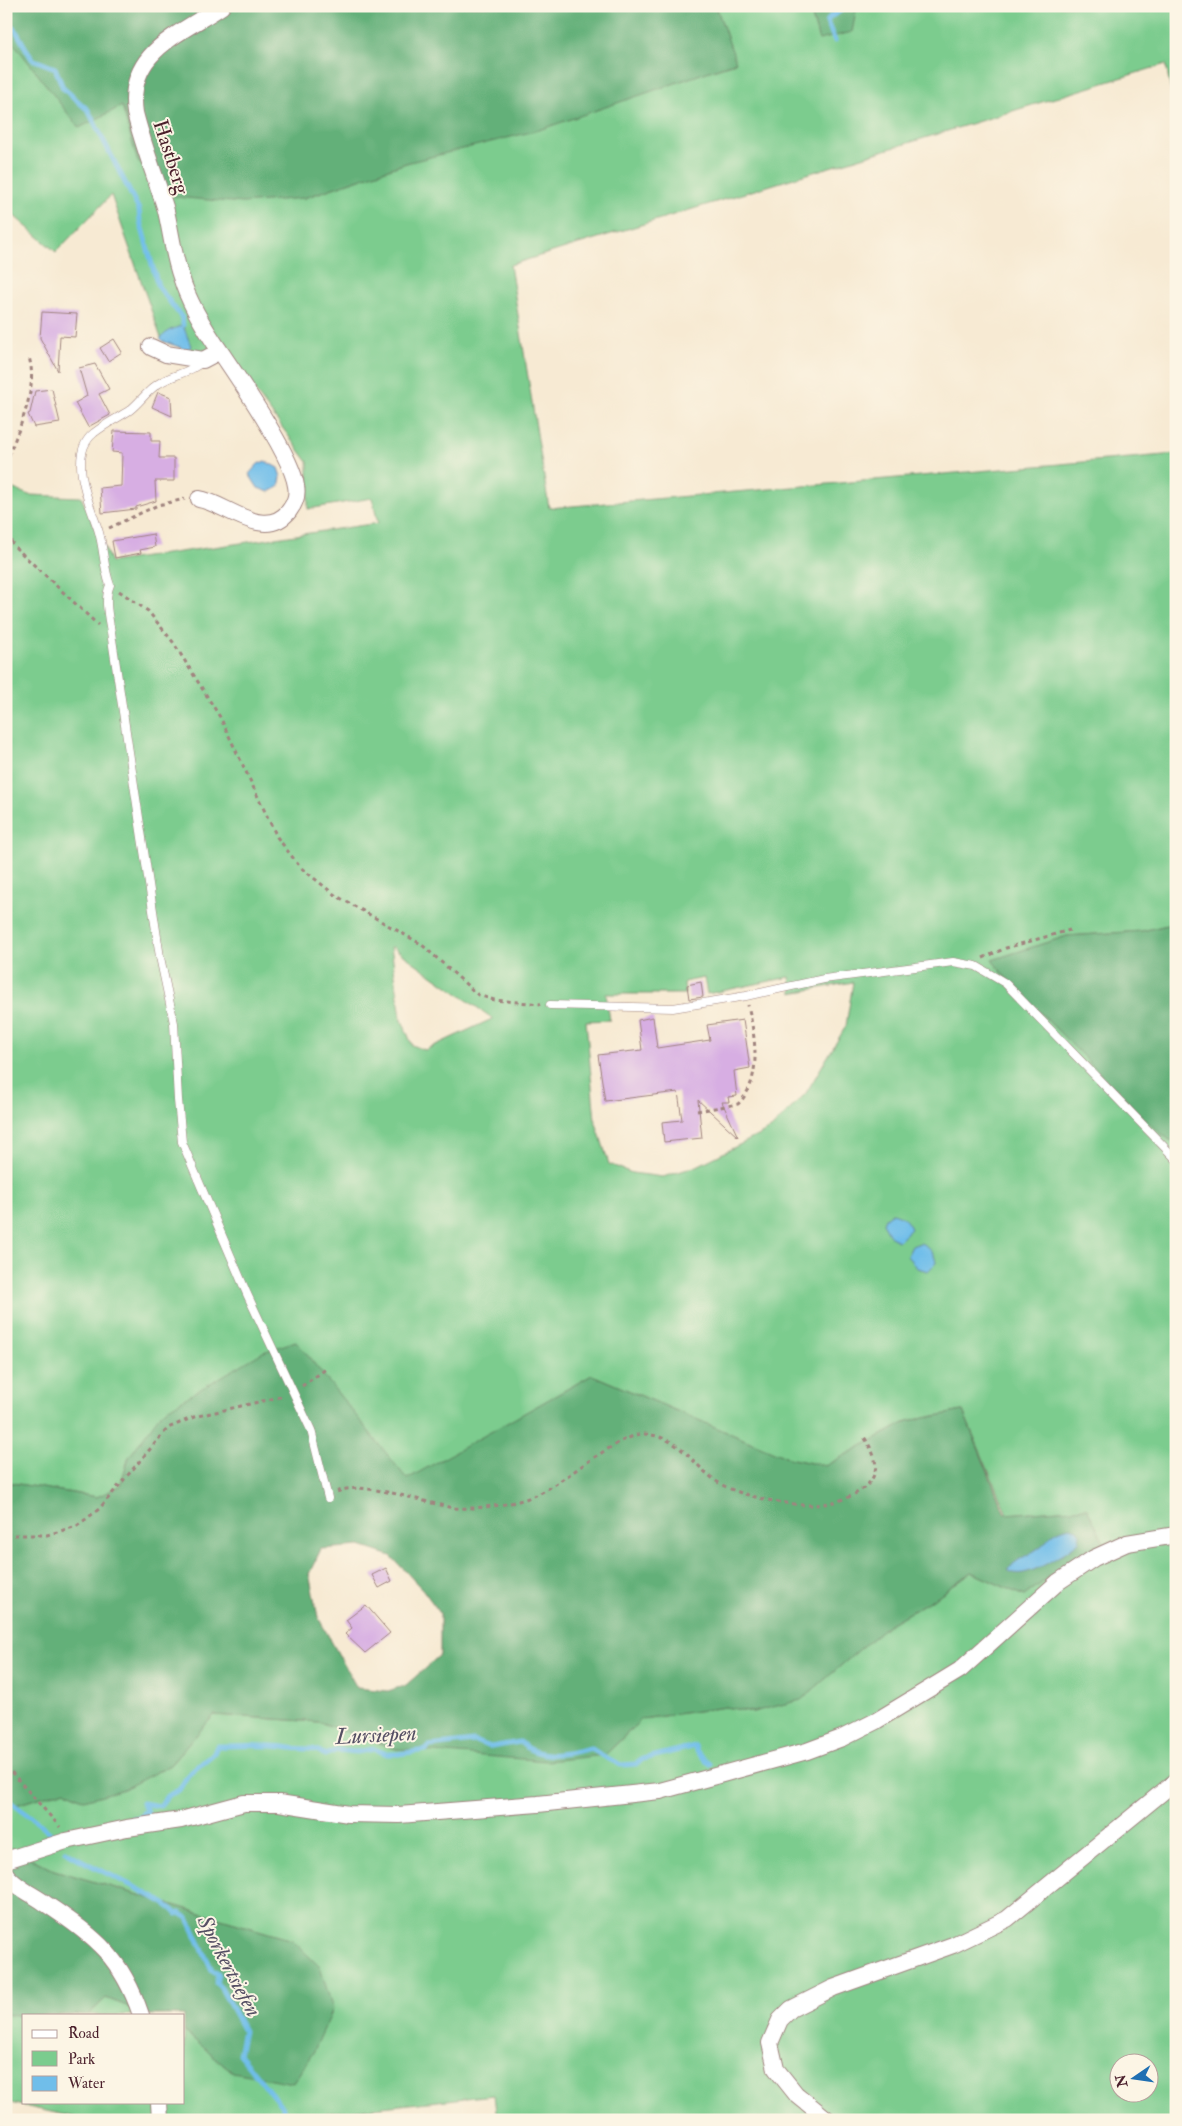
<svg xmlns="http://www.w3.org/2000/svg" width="1182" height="2126" viewBox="0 0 1182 2126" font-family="'IM FELL Double Pica',serif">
	<rect width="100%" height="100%" fill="#fcf5e5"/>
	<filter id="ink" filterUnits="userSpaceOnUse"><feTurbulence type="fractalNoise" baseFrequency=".02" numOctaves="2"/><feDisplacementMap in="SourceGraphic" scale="10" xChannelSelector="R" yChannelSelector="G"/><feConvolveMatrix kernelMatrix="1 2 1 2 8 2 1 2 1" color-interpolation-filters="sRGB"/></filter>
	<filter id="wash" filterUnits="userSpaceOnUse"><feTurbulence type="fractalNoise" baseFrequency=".0096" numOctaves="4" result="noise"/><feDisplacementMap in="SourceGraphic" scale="20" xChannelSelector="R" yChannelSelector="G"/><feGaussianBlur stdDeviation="1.12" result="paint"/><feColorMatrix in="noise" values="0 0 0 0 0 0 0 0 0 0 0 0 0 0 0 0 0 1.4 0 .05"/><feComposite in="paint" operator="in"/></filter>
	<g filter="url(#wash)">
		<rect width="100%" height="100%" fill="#f7ead3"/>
		<!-- green -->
		<path fill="#7bcc8e" stroke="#62765c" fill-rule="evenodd" d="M716 6H809L819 40 856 6H1176V121L1166 64 510 265 549 508 1176 454V923L1142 931 1067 936 993 960 1008 980 1153 1127 1176 1145V2120H497L494 2095 326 2113V2120H87L6 2102V2014L24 2018V2102H184V2031L233 2072 292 1940 54 1870 6 1846V1808L65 1790 84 1800 170 1765 214 1715 319 1722 396 1749 605 1755 642 1719 725 1707 753 1712 803 1698 888 1625 938 1596 971 1572 1024 1596 1063 1567 1106 1547 1087 1508 1007 1514 963 1411 908 1421 825 1466 788 1458 592 1375 407 1480 295 1341 129 1457 120 1486 97 1497 6 1482V486L29 495 81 497 111 562 378 523 372 498 308 509V462L231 359 188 350 162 341 111 195 56 252 6 209V37L16 46 122 106 138 162 304 198 406 163 735 63ZM391 946 492 1018V1019L425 1050 412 1045 401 1018ZM790 977 792 993 853 982 846 1026 806 1093 771 1129 697 1166 663 1177 632 1173 609 1164 595 1120 586 1021 610 1020 606 994H685L684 982 704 978 707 994ZM1120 2064H1150V2094H1120Z
			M106 1998 150 2015H88Z"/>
		<!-- forest -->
		<path fill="#64b079" stroke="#576852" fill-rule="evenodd" d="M6 6H716L736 62 539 130 406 163 304 198 242 203 175 197 138 162 122 106 79 128 16 46 6 37Z
			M809 6H857L852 32 819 40Z
			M1176 923V1145L1153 1127 1008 980 992 960 1067 936 1142 931Z
			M296 1341 407 1479 592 1375 788 1458 825 1466 908 1421 963 1411 1005 1514 1087 1508 1106 1547 1063 1567 1024 1596 971 1572 938 1596 888 1625 801 1700 753 1712 725 1707 642 1719 605 1755 547 1761 396 1749 319 1722 214 1715 170 1765 124 1789 84 1800 65 1790 6 1808V1482L97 1497 120 1486 129 1457 162 1412 263 1352ZM360 1546 391 1556 423 1590 440 1613V1655L406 1685 388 1691 357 1688 318 1617 309 1574 321 1549Z
			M6 1846 54 1870 292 1940 320 1967 333 2009 314 2051 293 2083 233 2072 184 2031V2015H150L106 1998 88 2015H24V2018L6 2014Z"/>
		<!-- water -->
		<path fill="#70beea" stroke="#5d6e8a" d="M183 325 191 346 188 350 162 341 160 339 168 331Z
			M265 461 278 468 281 477 279 487 269 492 258 488 249 474 258 464Z
			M892 1213C901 1214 908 1221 911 1229L898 1241 891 1237 883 1223 885 1218Z
			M920 1243C929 1246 935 1254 936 1263L928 1271 917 1268 907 1256 912 1246Z
			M1070 1527 1077 1529 1080 1533 1079 1542C1066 1552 1023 1584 1008 1570 1016 1559 1027 1556 1037 1549 1051 1540 1048 1532 1070 1527Z"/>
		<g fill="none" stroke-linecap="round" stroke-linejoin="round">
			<!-- stream -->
			<path stroke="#70beea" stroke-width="5" d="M6 21 16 31 32 59 55 68 63 88 88 110 139 210 140 221 158 286 182 318 183 325
				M835 41 827 22 830 17 840 11V6
				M6 1799 38 1822 53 1836
				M128 1822 133 1818 139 1819 144 1812H148L142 1803 160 1806 167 1796 179 1790 188 1775 214 1753 217 1746C244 1746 264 1744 291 1748 304 1750 314 1746 325 1755L337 1750 357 1752 374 1749 387 1754H398L426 1750 429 1746 474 1741 491 1747 520 1742C539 1761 567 1754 591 1748 597 1754 612 1760 621 1765L636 1764 643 1759 695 1746 696 1751 710 1764
				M66 1851C86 1866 169 1900 177 1914L180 1913 188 1918 212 1970 218 1974 216 1983 221 1988 244 2031 239 2054 283 2108V2120"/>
		</g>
		<g id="blocks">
			<!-- building -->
			<path fill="#d7aee3" d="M42 312 77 314 75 337 60 336 58 371 40 338Z
				M114 339 122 352 108 361 100 348Z
				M95 364 109 389 99 394 110 415 88 427 75 403 87 396 79 368Z
				M52 389 60 423 34 427 28 414 30 413 35 391Z
				M158 392 171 397 172 416 152 407Z
				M114 431 151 432V441H160L159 458H174V481H155L156 501 136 507V509L102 513 100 488 121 486 122 453 112 452Z
				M153 534 155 547 140 550 141 553 115 558 112 541Z
				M701 982 703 997 689 999 687 985Z
				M653 1017 657 1048 710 1040 707 1025 743 1020 750 1068 734 1071 737 1096 728 1097 729 1102H722L738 1137 698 1100 702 1138 664 1142 662 1122 682 1120 678 1092 605 1101 598 1055 642 1050 638 1020Z
				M386 1568 392 1581 379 1588 372 1575Z
				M366 1605 390 1633 365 1653 345 1634 352 1628 346 1620Z"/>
		</g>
	</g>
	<g filter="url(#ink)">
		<use href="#blocks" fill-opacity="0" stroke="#a0847f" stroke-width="1"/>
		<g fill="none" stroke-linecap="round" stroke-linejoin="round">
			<!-- service casing -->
			<g stroke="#a0847f" stroke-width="9">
				<path id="service" d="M202 362C190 373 171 375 158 384 147 391 140 402 130 410 118 418 105 424 94 433 67 454 89 503 98 529 104 547 103 566 110 585 103 601 110 622 112 639L160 957 174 1023 178 1100 182 1142 247 1294 311 1430 328 1498
					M550 1005 673 1008 746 996 824 979 953 962 976 966 1005 983 1176 1159"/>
			</g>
			<!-- minor casing -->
			<g stroke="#a0847f" stroke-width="18">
				<path id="minor" d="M151 347 166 354 203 360 220 351
					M199 499C226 503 264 542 289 511 295 503 298 495 296 486 292 456 241 382 222 354 206 331 189 304 181 277 173 255 171 230 165 207 155 176 143 145 135 113 126 52 179 35 222 6
					M6 1860 66 1841 127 1828 181 1820 244 1803H279L349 1814 399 1815 538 1804 660 1791 807 1751 842 1738 876 1721 960 1670 1058 1582 1094 1558 1127 1543 1176 1535
					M6 1874C15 1887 34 1895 46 1904 95 1936 122 1958 141 2015
					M159 2102 160 2120
					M828 2120 796 2094 776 2069 770 2043 780 2020 791 2009 833 1988 953 1945 1007 1919 1176 1781"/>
			</g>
			<!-- path -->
			<path stroke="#a0847f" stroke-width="3" stroke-dasharray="4 4" stroke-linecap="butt" d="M6 463C17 431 39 391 29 357
				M109 528 158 505 185 499
				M6 534 15 547 98 625
				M119 591 148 611 173 642 220 717 277 837 300 867 335 895 421 944 478 995 494 1000 541 1004
				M983 958 1006 948 1070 930
				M697 1111 738 1104C763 1080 755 1036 748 1005
				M302 1386 326 1369
				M337 1492C362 1479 427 1504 455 1508 471 1509 485 1507 500 1505 517 1502 533 1498 547 1489 569 1477 622 1433 645 1434 681 1437 693 1466 719 1483 739 1496 790 1506 814 1505 832 1504 857 1497 869 1483 883 1466 872 1450 863 1435
				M6 1535H47L77 1526 99 1509 168 1428 194 1417 284 1396
				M6 1766 60 1827"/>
			<!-- service -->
			<use href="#service" stroke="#fff" stroke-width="8"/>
			<!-- minor -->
			<use href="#minor" stroke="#fff" stroke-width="16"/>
		</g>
	</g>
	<g text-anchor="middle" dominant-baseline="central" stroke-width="4" stroke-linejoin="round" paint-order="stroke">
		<!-- street labels -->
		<g font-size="21" fill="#4a1f2b" stroke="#fcf5e5">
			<text transform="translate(171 157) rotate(72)">Hastberg</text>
		</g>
		<!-- water labels -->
		<g font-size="22" font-style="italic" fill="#554f64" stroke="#fcf5e5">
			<text transform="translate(376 1735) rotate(-3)">Lursiepen</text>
			<text transform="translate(229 1966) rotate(62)">Sporkertsiefen</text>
		</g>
	</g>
	<!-- margin -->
	<rect width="1182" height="2126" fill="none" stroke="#fcf5e5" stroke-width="25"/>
	<!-- legend -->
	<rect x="22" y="2014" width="162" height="90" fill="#fcf5e5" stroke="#b59f9b"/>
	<rect x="32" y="2030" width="25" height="8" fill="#ffffff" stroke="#b59f9b"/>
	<text x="68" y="2038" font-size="15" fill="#4a1f2b">Road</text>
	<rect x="32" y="2051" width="25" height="15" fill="#7bcc8e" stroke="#b59f9b"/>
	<text x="68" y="2064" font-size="15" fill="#4a1f2b">Park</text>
	<rect x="32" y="2076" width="25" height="15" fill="#70beea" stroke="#b59f9b"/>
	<text x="68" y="2088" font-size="15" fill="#4a1f2b">Water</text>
	<!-- north arrow -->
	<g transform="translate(1134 2078) rotate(257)"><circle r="24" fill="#fcf5e5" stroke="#b59f9b"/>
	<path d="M0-4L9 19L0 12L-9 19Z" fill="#1f6fb2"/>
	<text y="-8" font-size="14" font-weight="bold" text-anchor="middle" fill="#4a1f2b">N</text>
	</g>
</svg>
